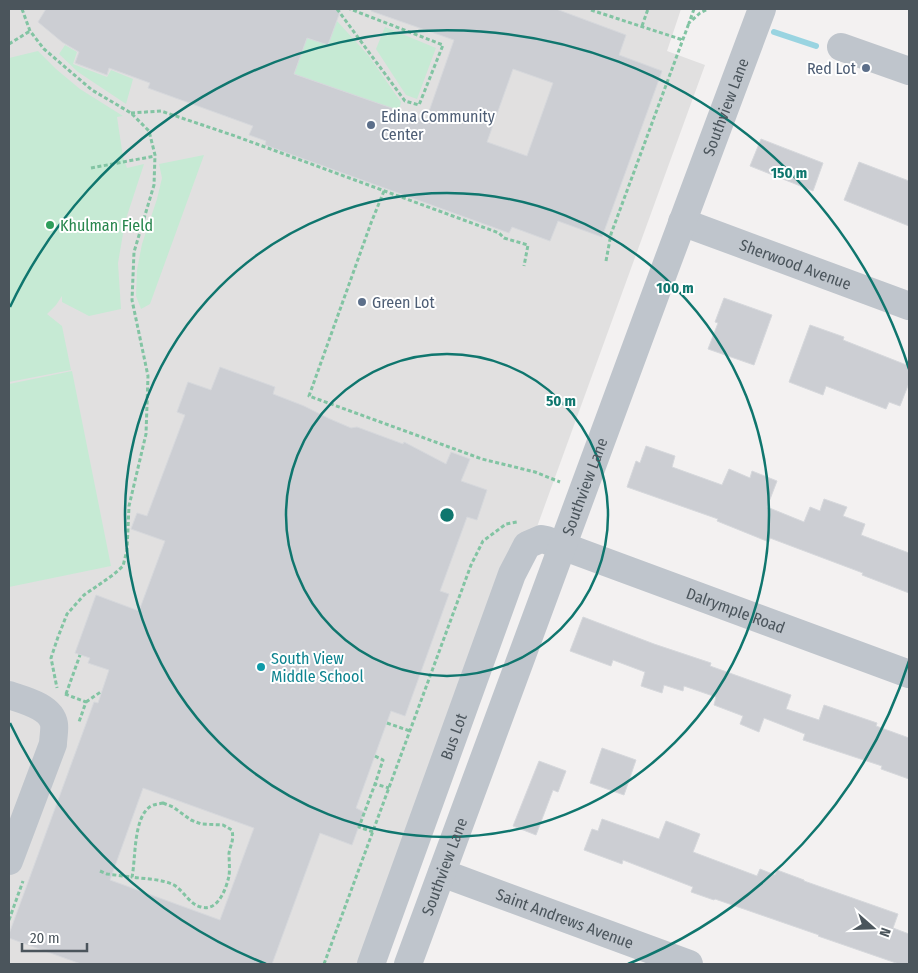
<svg xmlns="http://www.w3.org/2000/svg" width="918" height="973" viewBox="0 0 918 973" font-family="'Fira Sans Condensed',sans-serif">
	<rect width="100%" height="100%" fill="#f3f1f1"/>
	<!-- education -->
	<path fill="#e1e0e0" d="M9 9H681L667 51 705 65 378 964H9Z"/>
	<!-- green -->
	<path fill="#c6ead4" d="M317 9H326L368 55 401 102 399 111 294 74Z
		M385 27 436 48 417 99 406 95 376 49Z
		M65 45 77 52 73 64 107 77 111 70 133 79 126 104 78 72 59 54Z
		M38 51 56 69 80 89 123 116 117 117 123 157 127 168 144 164 125 222 118 263 121 309 89 316 62 302V296L56 305 47 314 62 326 71 370 9 382V58Z
		M204 155 150 304 141 309 136 296 137 270 142 244 157 199 162 178 159 164Z
		M72 371 111 566 9 587V384Z"/>
	<g fill="none" stroke-linecap="round" stroke-linejoin="round">
		<!-- stream -->
		<path stroke="#99d4e1" stroke-width="6" d="M774 32 816 46"/>
	</g>
	<!-- building -->
	<path fill="#ccced3" stroke="#d6d8dc" fill-rule="evenodd" d="M46 9H341L328 45 307 38 294 74 426 120 454 40 371 11V9H556L626 35 619 55 662 71 602 237 558 221 550 241 512 227 509 233 265 145 266 141 249 135 253 126 148 88 150 83 109 68 107 75 75 63 79 52 62 42 38 22ZM513 69 553 83 527 156 487 142Z
		M761 139 823 163 813 191 750 166Z
		M859 162 909 181V226L844 200Z
		M724 298 772 315 754 365 708 349 718 323 715 322Z
		M810 325 844 337 843 340 909 366V383L900 406 889 402 886 409 826 386 823 395 789 382Z
		M220 367 275 387 273 394 304 406 330 419 351 428 357 427 403 444 404 442 446 464 451 452 470 459 461 481 487 490 477 520 467 517 440 591 449 594 405 716 391 711 356 808 364 812 352 845 320 833 272 964H81L9 938V934L94 702 98 703 109 670 88 663 90 658 75 653 96 595 139 611 165 541 131 529 137 513 147 516 185 415 177 412 188 382 211 390ZM143 788 254 828 220 920 110 880Z
		M646 446 675 456 672 467 722 485 729 469 750 478 752 471 777 481 767 507 804 522 810 507 820 511 824 499 847 507 843 516 865 524 861 535 909 553V593L862 575 863 573 770 538 769 542 717 521 718 519 627 487 636 461 640 463Z
		M583 617 654 644 711 663 710 666 791 695 786 709 819 720 824 705 877 723 876 726 909 738V779L881 769 882 766 803 740 805 734 764 718 759 732 740 724 743 716 714 705 716 697 684 686 683 691 664 685 662 693 641 686 645 672 613 660 611 666 570 651Z
		M602 748 636 760 624 795 590 783Z
		M539 761 566 771 558 792 553 790 536 835 513 826Z
		M602 819 659 839 666 821 700 834 693 852 757 876 760 869 775 875 777 870 804 880V881L898 914 893 928 909 934V964H899L818 936 819 935 715 899 714 900 691 892 693 887 623 860 622 864 584 850 592 829 598 831Z"/>
	<g fill="none" stroke-linecap="round" stroke-linejoin="round">
		<!-- path -->
		<path stroke="#82c4a3" stroke-width="3" stroke-dasharray="4 2.5" stroke-linecap="butt" d="M22 9 30 31 44 49 92 90 131 113 149 131 155 155 154 185 134 252 132 300 148 376 146 434 129 506 127 550 123 566 113 575 84 595 67 614 58 637 51 658 57 688
			M337 9 405 101 419 105 443 45 350 9
			M694 9 689 23 700 13 708 9
			M591 10 683 40
			M642 26 648 9
			M9 44 30 31
			M131 113 161 111 235 136 499 233 504 238 528 245 524 266
			M91 168 155 156
			M384 191 371 223 309 396 482 459 535 472 560 482
			M606 261 611 234 689 23
			M65 694 86 702 79 722
			M66 694 80 655
			M86 702 102 691
			M387 723 410 731
			M375 756 383 760 375 784 389 788
			M163 803 173 807 191 820 201 824 223 825 232 830C234 841 231 843 229 853 229 860 230 869 229 876 226 889 218 912 201 907 189 904 184 891 174 885 162 879 145 879 132 877 136 858 133 817 151 806 155 804 159 804 163 803Z
			M373 832 359 827 375 784
			M100 871 107 874 132 877
			M9 920 23 881
			M324 964 471 565 483 541 506 524 517 522"/>
		<!-- minor -->
		<g stroke="#bfc5cc" stroke-width="28">
			<path d="M841 47 909 71"/>
			<path id="s1" d="M682 222 909 306"/>
			<path d="M9 695C23 700 51 706 54 724 55 730 53 738 53 744L9 861"/>
			<path id="s2" d="M442 873 689 964"/>
			<path id="s3" d="M371 964 512 574 527 545 541 539 546 540 909 674"/>
			<path id="s4" d="M408 964 660 282 762 9"/>
		</g>
	</g>
	<!-- distance rings -->
	<g fill="none" stroke="#0f766e" stroke-width="2.5">
		<circle cx="447" cy="515" r="161"/>
		<circle cx="447" cy="515" r="322"/>
		<path d="M909 661A484 484 0 0 1 628 964M266 964A484 484 0 0 1 10 723M10 307A484 484 0 0 1 909 369"/>
	</g>
	<!-- markers -->
	<g fill="#5c6f8a" stroke="#fff" stroke-width="2">
		<circle cx="866" cy="68" r="5"/>
		<circle cx="371" cy="125" r="5"/>
		<circle cx="362" cy="302" r="5"/>
	</g>
	<circle fill="#2e9e5b" stroke="#fff" stroke-width="2" cx="50" cy="225" r="5"/>
	<circle fill="#0f9aa8" stroke="#fff" stroke-width="2" cx="261" cy="667" r="5"/>
	<g text-anchor="middle" dominant-baseline="central" stroke-width="4" stroke-linejoin="round" paint-order="stroke">
		<!-- service labels -->
		<g font-size="16" fill="#4e5e75" stroke="#fff" text-anchor="start">
			<text x="856" y="68" text-anchor="end">Red Lot</text>
			<text x="381" y="116">Edina Community<tspan x="381" dy="18">Center</tspan></text>
			<text x="372" y="302">Green Lot</text>
		</g>
		<!-- street labels -->
		<g font-size="16" fill="#4b555c" stroke="#fff">
			<text stroke="none"><textPath href="#s4" startOffset="914">Southview Lane</textPath></text>
			<text stroke="none"><textPath href="#s1" startOffset="121">Sherwood Avenue</textPath></text>
			<text stroke="none"><textPath href="#s4" startOffset="509">Southview Lane</textPath></text>
			<text stroke="none"><textPath href="#s3" startOffset="670">Dalrymple Road</textPath></text>
			<text stroke="none"><textPath href="#s3" startOffset="242">Bus Lot</textPath></text>
			<text stroke="none"><textPath href="#s4" startOffset="104">Southview Lane</textPath></text>
			<text stroke="none"><textPath href="#s2" startOffset="131">Saint Andrews Avenue</textPath></text>
		</g>
		<!-- leisure labels -->
		<g font-size="16" fill="#27864d" stroke="#fff" text-anchor="start">
			<text x="60" y="225">Khulman Field</text>
		</g>
		<!-- culture labels -->
		<g font-size="16" fill="#0d838f" stroke="#fff" text-anchor="start">
			<text x="271" y="658">South View<tspan x="271" dy="18">Middle School</tspan></text>
		</g>
	</g>
	<circle cx="447" cy="515" r="8" fill="#0f766e" stroke="#fff" stroke-width="2.5"/>
	<g font-size="15" text-anchor="middle" font-weight="bold" fill="#0f766e" stroke="#fff" stroke-width="4" stroke-linejoin="round" paint-order="stroke">
		<text x="789" y="178">150 m</text>
		<text x="675" y="293">100 m</text>
		<text x="561" y="406">50 m</text>
	</g>
	<!-- border -->
	<rect width="918" height="973" fill="none" stroke="#4b555c" stroke-width="20"/>
	<!-- north arrow -->
	<g transform="translate(873 928) rotate(110)" stroke="#ffffff" stroke-width="4" paint-order="stroke">
	<path d="M0-4L9 19L0 12L-9 19Z" fill="#4b555c"/>
	<text y="-8" font-size="14" font-weight="bold" text-anchor="middle" fill="#4b555c">N</text>
	</g>
	<!-- scale -->
	<path d="M22 943v8h65v-8" fill="none" stroke="#4b555c" stroke-width="2.5"/>
	<text x="30" y="943" font-size="15" fill="#4b555c" stroke="#ffffff" stroke-width="4" paint-order="stroke">20 m</text>
</svg>
